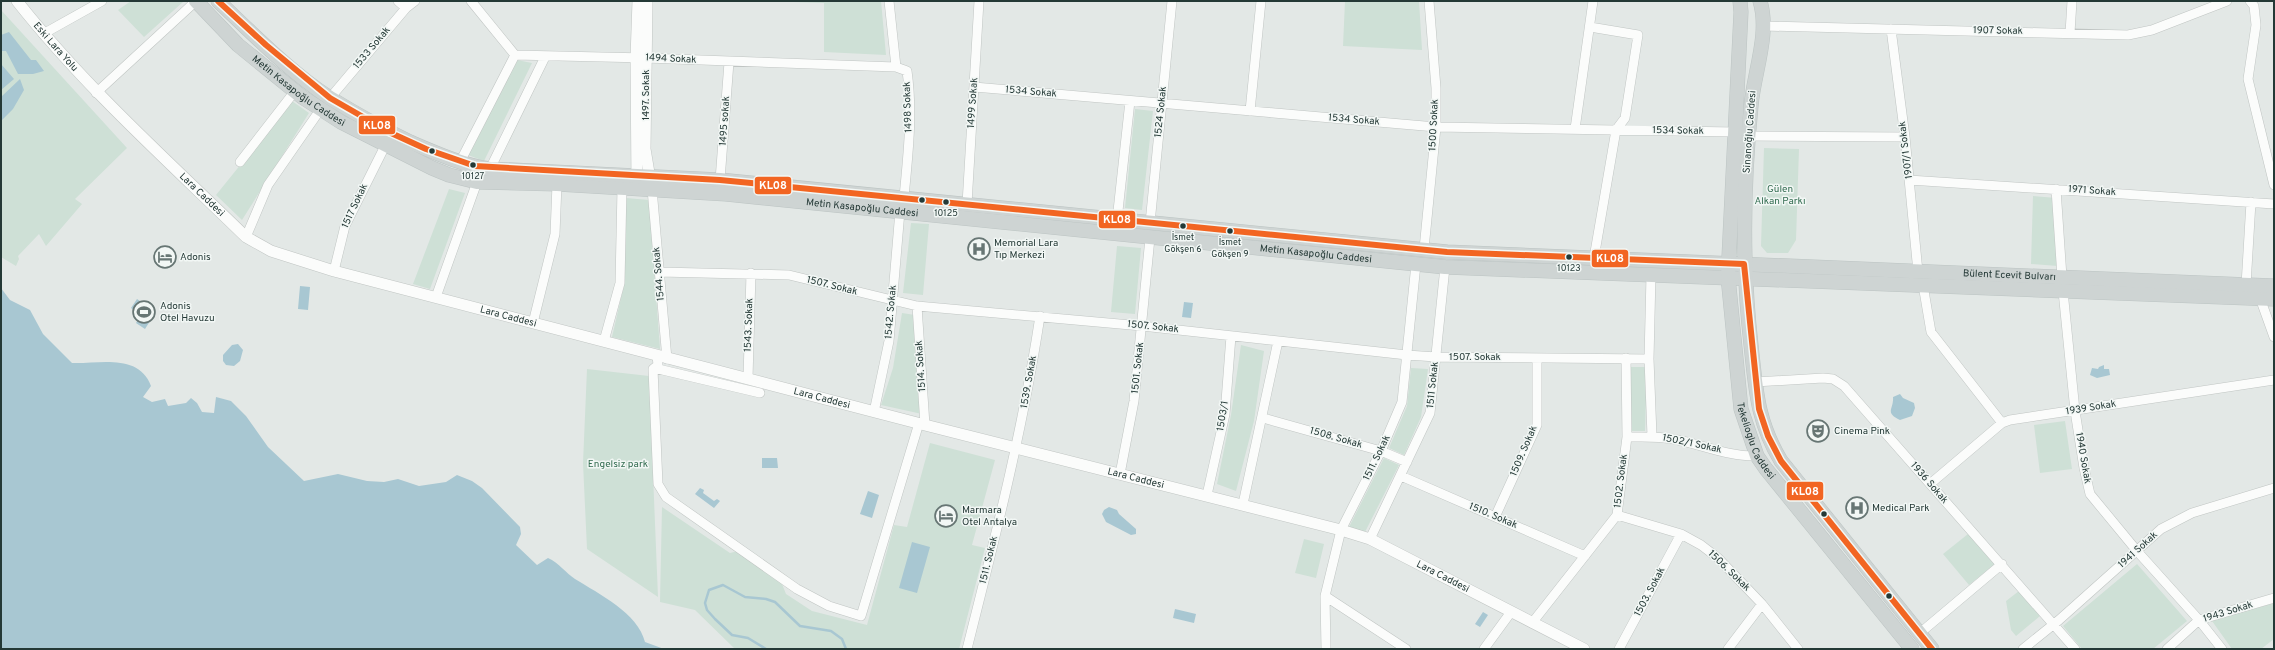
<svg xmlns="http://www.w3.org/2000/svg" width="2275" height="650" viewBox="0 0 2275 650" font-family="Overpass,sans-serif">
	<rect width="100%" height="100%" fill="#e3e8e6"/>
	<!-- green -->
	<path fill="#cee0d6" d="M131 1H182L183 2 144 37 118 10Z
		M881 1 886 55 824 52V3L793 2Z
		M1345 1H1419L1422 50 1343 46Z
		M1 10 127 148 75 199 82 204 46 246 39 234 18 256 19 259 16 266 1 257Z
		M517 60 532 63 484 161 468 155Z
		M292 101 309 113 242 220 216 195Z
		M1135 109 1153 111 1142 210 1125 208Z
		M1764 148 1799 149 1796 240 1788 253H1767L1761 246Z
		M449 189 465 193 430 289 413 284Z
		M2033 196 2056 198 2058 266 2031 264Z
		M626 198 649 200 660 349 612 337 624 285Z
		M911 223 929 224 923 295 903 293Z
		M1117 246 1141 248 1135 314 1111 312Z
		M902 313 915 315 922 414 881 405 893 368Z
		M1241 345 1264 351 1254 421 1236 491 1217 484 1231 415Z
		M1630 367H1647L1645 431H1629Z
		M1411 368 1428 369 1421 417 1404 455 1389 448 1407 406Z
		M587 369 649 376 658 597 587 549 583 463Z
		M2065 421 2072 469 2040 473 2034 425Z
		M930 443 995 460 972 545 985 548 959 649H735L695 610 660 602 662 507 730 553 738 551 782 584 786 594 812 611 867 625 894 525 907 527Z
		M1384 458 1399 465 1365 532 1349 527Z
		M1968 534 1995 564 1969 585 1943 554Z
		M1304 539 1324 544 1316 578 1295 573Z
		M2137 564 2187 621 2153 649H2082L2063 626Z
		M2019 591 2040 616 2016 636 2011 630 2006 601Z
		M2274 603V639L2261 649H2232L2212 621Z"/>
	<!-- water -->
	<path fill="#a8c7d2" d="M9 32 31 60H36L44 71 33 74H18L6 51H1V35Z
		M1 64 14 79 1 90Z
		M20 79 24 90 13 109 1 121V97Z
		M300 286 310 287 308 310 298 309Z
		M1 288 10 300 30 310 43 334 72 363C99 364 139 353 151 386L143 397 152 402 165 399 168 406 186 403 191 398 197 403 202 412 214 413 216 397 231 401 246 416 268 447 304 481 338 474 367 481 384 482 398 479 419 486 446 482 457 475 472 481 482 488 520 527 521 534 516 545 537 565 548 558C559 563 566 573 575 579 599 594 638 613 645 642L664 649H1Z
		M137 299 150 308 152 318 145 329 136 323 141 315 131 308Z
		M1184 302 1193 303 1191 318 1182 317Z
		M238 344 243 350 240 361 234 366 226 365 223 361V355L232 345Z
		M2104 365V369H2109L2110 375 2097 378 2090 375 2092 368 2098 369 2099 367Z
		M1900 394 1903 398 1914 403 1915 408 1912 416 1900 420C1884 412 1894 410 1893 397Z
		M762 458H777L778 468H762Z
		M700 488 704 490 703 493 714 501 717 499 720 501 714 508 695 494Z
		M868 491 879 495 872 518 860 514Z
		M1109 507 1117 510 1119 514 1136 529V534L1131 535 1106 522 1102 514 1104 510Z
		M912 542 930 547 917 593 899 588Z
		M1175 609 1196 614 1194 623 1173 618Z
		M1483 612 1488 615 1480 627 1475 624Z"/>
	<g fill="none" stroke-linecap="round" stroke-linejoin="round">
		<!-- stream -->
		<path stroke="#a8c7d2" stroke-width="2.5" d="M766 649 748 638 732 635 715 619 707 610 705 603 709 590 723 585 745 597 766 599 775 602 800 626 831 631 842 639 846 649"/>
		<!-- minor casing -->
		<g stroke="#c0c5c3" stroke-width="10">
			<path id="minor" d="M398 1 406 8
				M471 1 515 55 646 58 896 67
				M889 1 896 67 907 71C913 113 908 155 904 197
				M2250 1 2254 6 2256 25 2248 79 2274 185
				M1764 26 2128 35 2152 30 2227 1
				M1590 27 1638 35 1625 118 1616 130 1594 258
				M1891 29 1905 137 1918 272
				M2070 33 2072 1
				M43 34 102 1
				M974 87 1436 127 1735 132
				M96 93 196 1
				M330 98 406 8 415 1
				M1250 111 1261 1
				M1575 129 1593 1
				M1748 136 1905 137
				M240 162 295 91
				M460 162 515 55
				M490 169 545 57
				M720 180 729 62
				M1909 180 2274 204
				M652 189 667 359
				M2056 189 2062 277
				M967 204 979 1
				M1117 220 1130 101
				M1150 223 1172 1
				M246 237 268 185 320 110
				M1424 249 1436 127V88L1429 1
				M334 271 345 226 385 146
				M660 272 789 275 917 306 1142 326 1407 355 1436 357 1649 359
				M1651 275 1649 359 1652 436
				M1923 285 1931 332 2002 423
				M2246 285 2251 202
				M2063 291 2075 411 2084 468 2090 494 2137 551 2199 620 2222 649
				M436 297 477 182
				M2260 298 2274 337
				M917 306 925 425
				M533 323 555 234 557 184
				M604 341 620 283 622 188
				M657 356 658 365 653 369 658 484 666 497 797 589 829 606 861 616 919 423
				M654 368 760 393
				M748 378 751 273
				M1755 382 1823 378 1833 379 1844 386 2075 649
				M874 412 889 341 900 211
				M1263 418 1381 451 1407 462
				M1627 437C1642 437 1657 436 1673 439 1701 444 1729 457 1757 456
				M1120 474 1134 401 1150 238
				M1401 476 1585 556
				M1930 484 2002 423 2010 420 2274 380
				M1207 495 1225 414 1231 336
				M1243 504 1278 341
				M1617 515 1681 534 1701 545 1718 558 1762 604 1798 649
				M1495 517 1537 425V358
				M1370 539 1430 413 1445 267
				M1325 596 1406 649
				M1532 623 1617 515 1627 437 1626 358
				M1920 633 2002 564
				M967 649C995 538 1023 429 1040 316
				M1326 649 1325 596 1341 530 1381 451 1402 402 1416 264
				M1484 649 1511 612
				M1619 649 1681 534
				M1728 649 1762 604
				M2023 649 2059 620 2161 529 2192 513 2274 488
				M2167 649 2199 620 2274 598"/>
		</g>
		<!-- tertiary casing -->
		<g stroke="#c0c5c3" stroke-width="12">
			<g id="tertiary">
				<path id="s1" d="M17 1C85 87 167 160 246 237L271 251 334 271 925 425 1341 530 1370 539 1584 649"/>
				<path d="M647 1 645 149 651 185"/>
				<path d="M637 184 636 58 638 1"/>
			</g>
		</g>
		<!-- primary casing -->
		<g stroke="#bcc4c3" stroke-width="15">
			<g id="primary">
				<path id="s2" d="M196 1 238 45 302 97 341 122 432 168 449 175 477 182 557 184 726 194 1445 267 2274 299"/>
				<path id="s3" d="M218 1C252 33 291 73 330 98 356 114 383 129 410 142 436 153 462 165 490 169L720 180 1447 252 2274 286"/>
				<path id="s4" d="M1740 1 1741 12 1728 277 1741 409 1757 456 1766 469 1912 649"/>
				<path d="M1760 1C1770 34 1754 72 1751 106 1743 186 1742 266 1751 345 1756 390 1757 421 1781 461L1932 649"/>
			</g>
		</g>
		<!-- minor -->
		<use href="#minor" stroke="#fbfcfb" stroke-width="9"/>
		<!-- tertiary -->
		<use href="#tertiary" stroke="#fbfcfb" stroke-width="11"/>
		<!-- primary -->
		<use href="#primary" stroke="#ced4d3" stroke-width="14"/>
		<!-- bus-1 casing -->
		<g stroke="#f2f7f5" stroke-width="9">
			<path id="bus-1" d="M218 1 266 45 330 98 391 133 426 149 475 166 720 180 1447 252 1744 264 1759 409 1768 436 1781 461 1932 649"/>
		</g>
		<!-- bus-1 -->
		<use href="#bus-1" stroke="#f26522" stroke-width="6"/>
	</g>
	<!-- icons -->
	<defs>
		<g id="hospital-ring" transform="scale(1.15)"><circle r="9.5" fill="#f2f7f5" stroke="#677674" stroke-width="1.5"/><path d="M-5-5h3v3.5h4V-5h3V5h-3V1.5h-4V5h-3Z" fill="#677674"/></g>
		<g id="hotel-ring" transform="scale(1.15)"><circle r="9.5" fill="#f2f7f5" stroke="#677674" stroke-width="1.5"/><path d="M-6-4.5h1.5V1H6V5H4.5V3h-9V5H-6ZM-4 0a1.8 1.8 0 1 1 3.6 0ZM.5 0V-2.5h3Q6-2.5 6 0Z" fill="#677674"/></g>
		<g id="stadium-ring" transform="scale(1.15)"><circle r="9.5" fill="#f2f7f5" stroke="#677674" stroke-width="1.5"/><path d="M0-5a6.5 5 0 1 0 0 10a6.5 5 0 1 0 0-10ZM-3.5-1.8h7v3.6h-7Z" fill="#677674"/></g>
		<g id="theatre-ring" transform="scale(1.15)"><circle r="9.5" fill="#f2f7f5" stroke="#677674" stroke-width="1.5"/><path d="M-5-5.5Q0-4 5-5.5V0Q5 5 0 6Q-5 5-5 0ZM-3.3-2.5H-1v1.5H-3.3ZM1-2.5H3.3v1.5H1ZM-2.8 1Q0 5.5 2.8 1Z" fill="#677674"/></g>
	</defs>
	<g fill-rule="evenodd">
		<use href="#hospital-ring" x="979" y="249"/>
		<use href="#hotel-ring" x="165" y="257"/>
		<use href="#stadium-ring" x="144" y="312"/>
		<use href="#theatre-ring" x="1818" y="431"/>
		<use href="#hospital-ring" x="1857" y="508"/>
		<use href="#hotel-ring" x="946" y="516"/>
	</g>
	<!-- markers -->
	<g fill="#243936" stroke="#f2f7f5" stroke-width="1.5">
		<circle cx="432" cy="151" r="3.5"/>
		<circle cx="473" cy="165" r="3.5"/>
		<circle cx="922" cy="200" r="3.5"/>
		<circle cx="946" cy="202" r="3.5"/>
		<circle cx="1183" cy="226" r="3.5"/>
		<circle cx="1230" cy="231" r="3.5"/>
		<circle cx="1569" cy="257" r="3.5"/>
		<circle cx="1824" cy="514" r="3.5"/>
		<circle cx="1889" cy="596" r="3.5"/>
	</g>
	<g text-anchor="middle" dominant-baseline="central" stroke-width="3" stroke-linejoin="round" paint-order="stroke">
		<!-- bus labels -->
		<g font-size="9" fill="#243936" stroke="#f2f7f5">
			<text x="473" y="176">10127</text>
			<text x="946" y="213">10125</text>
			<text x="1183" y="237">İsmet<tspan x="1183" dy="12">Gökşen 6</tspan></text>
			<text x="1230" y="242">İsmet<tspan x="1230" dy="12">Gökşen 9</tspan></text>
			<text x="1569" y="268">10123</text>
		</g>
		<!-- street labels -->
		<g font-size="10" fill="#243936" stroke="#f2f7f5">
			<text transform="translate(1998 31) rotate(1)">1907 Sokak</text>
			<text stroke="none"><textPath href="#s1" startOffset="60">Eski Lara Yolu</textPath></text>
			<text transform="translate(372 48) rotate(-50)">1533 Sokak</text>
			<text transform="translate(671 59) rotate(3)">1494 Sokak</text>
			<text stroke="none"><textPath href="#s2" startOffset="137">Metin Kasapoğlu Caddesi</textPath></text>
			<text transform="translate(1031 92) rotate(5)">1534 Sokak</text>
			<text transform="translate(646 95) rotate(-90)">1497. Sokak</text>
			<text transform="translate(973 103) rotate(-86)">1499 Sokak</text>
			<text transform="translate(908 107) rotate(-92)">1498 Sokak</text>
			<text transform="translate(1161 112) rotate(-84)">1524 Sokak</text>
			<text transform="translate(1354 120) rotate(5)">1534 Sokak</text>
			<text transform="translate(725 121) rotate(-86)">1495 sokak</text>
			<text transform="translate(1434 125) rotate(-87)">1500 Sokak</text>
			<text transform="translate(1678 131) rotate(1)">1534 Sokak</text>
			<text transform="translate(1750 132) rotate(-86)">Si̇nanoğlu Caddesi</text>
			<text transform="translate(1906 150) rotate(-97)">1907/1 Sokak</text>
			<text transform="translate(2092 191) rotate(4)">1971 Sokak</text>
			<text stroke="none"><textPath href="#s1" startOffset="268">Lara Caddesi</textPath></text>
			<text transform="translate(355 206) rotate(-65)">1517 Sokak</text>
			<text stroke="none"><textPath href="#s2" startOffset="725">Metin Kasapoğlu Caddesi</textPath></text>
			<text stroke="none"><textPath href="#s2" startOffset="1181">Metin Kasapoğlu Caddesi</textPath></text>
			<text transform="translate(659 274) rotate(-95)">1544. Sokak</text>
			<text stroke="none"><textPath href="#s3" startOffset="1848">Bülent Ecevit Bulvarı</textPath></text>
			<text transform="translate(832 286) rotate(14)">1507. Sokak</text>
			<text transform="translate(891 312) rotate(-85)">1542. Sokak</text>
			<text stroke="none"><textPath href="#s1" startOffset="604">Lara Caddesi</textPath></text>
			<text transform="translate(749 325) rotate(-88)">1543. Sokak</text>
			<text transform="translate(1153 327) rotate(6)">1507. Sokak</text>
			<text x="1475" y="357">1507. Sokak</text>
			<text transform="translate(921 366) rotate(-94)">1514. Sokak</text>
			<text transform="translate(1138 368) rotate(-84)">1501. Sokak</text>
			<text transform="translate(1029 382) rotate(-80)">1539. Sokak</text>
			<text transform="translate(1433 385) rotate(-84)">1511 Sokak</text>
			<text stroke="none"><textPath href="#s1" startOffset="928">Lara Caddesi</textPath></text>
			<text transform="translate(2091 408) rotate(-9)">1939 Sokak</text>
			<text transform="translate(1223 416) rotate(-81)">1503/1</text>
			<text transform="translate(1336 438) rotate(16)">1508. Sokak</text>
			<text stroke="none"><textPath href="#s4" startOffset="444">Tekelioglu Caddesi</textPath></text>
			<text transform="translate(1692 444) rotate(12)">1502/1 Sokak</text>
			<text transform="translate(1524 451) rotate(-67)">1509. Sokak</text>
			<text transform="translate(1377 458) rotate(-64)">1511. Sokak</text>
			<text transform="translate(2083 458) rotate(80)">1940 Sokak</text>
			<text stroke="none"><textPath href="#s1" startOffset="1252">Lara Caddesi</textPath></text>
			<text transform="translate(1621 481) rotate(-83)">1502. Sokak</text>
			<text transform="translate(1929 483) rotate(49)">1936 Sokak</text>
			<text transform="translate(1493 516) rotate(23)">1510. Sokak</text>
			<text transform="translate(2138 550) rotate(-42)">1941 Sokak</text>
			<text transform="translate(989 560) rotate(-76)">1511. Sokak</text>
			<text transform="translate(1729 571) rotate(44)">1506. Sokak</text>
			<text stroke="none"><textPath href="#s1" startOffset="1576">Lara Caddesi</textPath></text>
			<text transform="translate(1650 592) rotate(-62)">1503. Sokak</text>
			<text transform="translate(2228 612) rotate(-17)">1943 Sokak</text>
		</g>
		<!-- park labels -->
		<g font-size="10" fill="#326c50" stroke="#f2f7f5">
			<text x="1780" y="189">Gülen<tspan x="1780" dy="12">Alkan Parkı</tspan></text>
			<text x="618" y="464">Engelsiz park</text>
		</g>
		<!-- poi labels -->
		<g font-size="10" fill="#243936" stroke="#f2f7f5" text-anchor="start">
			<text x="994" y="243">Memorial Lara<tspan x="994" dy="12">Tıp Merkezi</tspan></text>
			<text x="180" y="257">Adonis</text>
			<text x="160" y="306">Adonis<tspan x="160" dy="12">Otel Havuzu</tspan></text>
			<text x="1834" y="431">Cinema Pink</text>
			<text x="1872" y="508">Medical Park</text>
			<text x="962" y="510">Marmara<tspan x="962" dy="12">Otel Antalya</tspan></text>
		</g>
	</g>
	<g stroke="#f2f7f5" stroke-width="1.5">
		<rect x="358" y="115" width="38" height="20" rx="4" fill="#f26522"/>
		<rect x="754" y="176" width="38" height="19" rx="4" fill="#f26522"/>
		<rect x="1098" y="210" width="38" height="19" rx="4" fill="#f26522"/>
		<rect x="1591" y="249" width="38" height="19" rx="4" fill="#f26522"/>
		<rect x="1786" y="481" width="38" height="20" rx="4" fill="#f26522"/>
	</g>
	<g font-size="11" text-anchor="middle" font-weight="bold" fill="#fff">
		<text x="377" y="129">KL08</text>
		<text x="773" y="189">KL08</text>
		<text x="1117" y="223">KL08</text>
		<text x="1610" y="262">KL08</text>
		<text x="1805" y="495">KL08</text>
	</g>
	<!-- border -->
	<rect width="2275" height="650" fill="none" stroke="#243936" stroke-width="4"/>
</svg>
